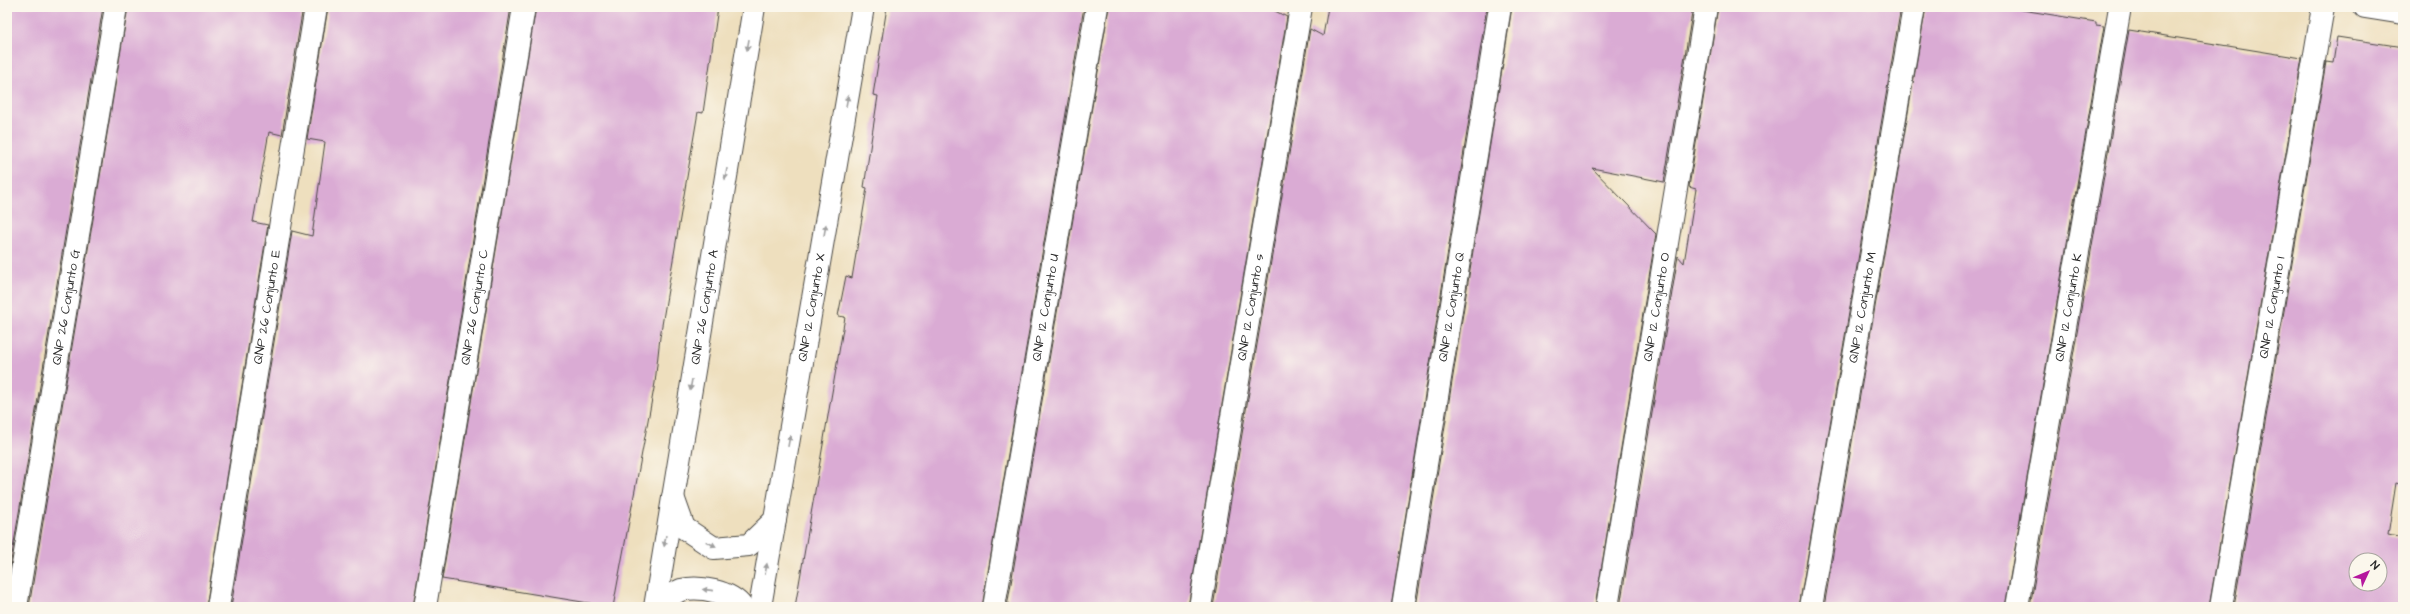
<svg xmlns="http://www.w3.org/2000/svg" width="2410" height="614" viewBox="0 0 2410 614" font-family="'Architects Daughter',sans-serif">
	<rect width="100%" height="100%" fill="#fbf7ec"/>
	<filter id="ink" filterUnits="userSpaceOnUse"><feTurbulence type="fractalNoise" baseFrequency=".025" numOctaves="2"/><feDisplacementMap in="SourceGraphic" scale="8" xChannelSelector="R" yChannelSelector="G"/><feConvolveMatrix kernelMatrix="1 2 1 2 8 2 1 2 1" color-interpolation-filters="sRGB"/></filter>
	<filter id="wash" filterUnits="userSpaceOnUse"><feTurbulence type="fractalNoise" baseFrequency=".012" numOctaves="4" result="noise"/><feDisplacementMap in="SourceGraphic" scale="16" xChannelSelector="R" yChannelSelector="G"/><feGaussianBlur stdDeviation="0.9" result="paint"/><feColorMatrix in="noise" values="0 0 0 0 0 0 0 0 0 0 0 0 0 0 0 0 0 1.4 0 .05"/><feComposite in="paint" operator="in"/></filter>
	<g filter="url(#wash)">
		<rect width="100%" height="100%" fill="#eedfbe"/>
		<g id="blocks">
			<!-- building -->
			<path fill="#daabd4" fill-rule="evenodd" d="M7 7H103L7 585Z
				M128 7H303L282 135 269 132 253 222 268 225 206 607H29Z
				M328 7H511L413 607H231L292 231 312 236 325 142 307 139Z
				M536 7H718L703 113 698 112 660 337 655 383 613 607 442 579Z
				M887 7H1084L982 607H795L845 317 838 316 846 276 852 278 867 188 864 187 878 96 873 95Z
				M1109 7H1267L1287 17 1188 607H1007Z
				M1328 7H1487L1391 607H1213L1310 29 1323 36Z
				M1512 7H1693L1664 182 1592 168 1656 234 1595 607H1416Z
				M1718 7H1901L1799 607H1620L1678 256 1684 263 1696 189 1689 187Z
				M1926 7H2016V9L2096 22V25L2104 26 2005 607H1824Z
				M2129 30 2302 58 2209 607H2030Z
				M2337 37 2403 47V485L2396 483 2388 535 2403 538V607H2234L2326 62 2333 63ZM2356 560H2380V584H2356Z"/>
		</g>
	</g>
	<g filter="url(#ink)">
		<use href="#blocks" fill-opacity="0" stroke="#484641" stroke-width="1"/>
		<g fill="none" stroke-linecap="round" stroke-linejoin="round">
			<!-- minor casing -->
			<g stroke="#484641" stroke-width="24">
				<g id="minor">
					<path d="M2365 7 2403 13"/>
					<path id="s1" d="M16 607 116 7"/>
					<path id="s2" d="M218 607 316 7"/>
					<path id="s3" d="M425 607 524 7"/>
					<path id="s4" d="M994 607 1097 7"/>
					<path id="s5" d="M1200 607 1301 7"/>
					<path id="s6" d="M1403 607 1500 7"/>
					<path id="s7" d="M1607 607 1706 7"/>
					<path id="s8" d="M1811 607 1914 7"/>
					<path id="s9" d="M2017 607 2120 7"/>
					<path id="s10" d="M2221 607 2323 7"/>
				</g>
			</g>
			<!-- tertiary casing -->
			<g stroke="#484641" stroke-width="24">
				<g id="tertiary">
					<path d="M673 497 684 528 714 548 749 545 775 520"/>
					<path id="s11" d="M655 607 754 7"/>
					<path d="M655 607C663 602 673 593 681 590 700 586 730 591 742 607"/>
					<path id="s12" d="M760 607 863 7"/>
				</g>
			</g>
			<!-- minor -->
			<use href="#minor" stroke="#fff" stroke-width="22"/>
			<!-- tertiary -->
			<use href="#tertiary" stroke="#fff" stroke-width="22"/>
		</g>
		<!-- one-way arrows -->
		<defs><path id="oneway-solid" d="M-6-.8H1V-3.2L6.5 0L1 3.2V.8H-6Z"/></defs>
		<g fill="#a0a0a0">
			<use href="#oneway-solid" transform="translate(748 45) rotate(100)"/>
			<use href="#oneway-solid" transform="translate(847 101) rotate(-80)"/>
			<use href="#oneway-solid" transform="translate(726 174) rotate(100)"/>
			<use href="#oneway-solid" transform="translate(825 230) rotate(-80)"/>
			<use href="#oneway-solid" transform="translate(691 385) rotate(100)"/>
			<use href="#oneway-solid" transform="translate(789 441) rotate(-80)"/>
			<use href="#oneway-solid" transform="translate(665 541) rotate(99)"/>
			<use href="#oneway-solid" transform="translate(711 544) rotate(26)"/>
			<use href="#oneway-solid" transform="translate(766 569) rotate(-80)"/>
			<use href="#oneway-solid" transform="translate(708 590) rotate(-174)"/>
		</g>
	</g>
	<g text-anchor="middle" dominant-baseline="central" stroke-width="3.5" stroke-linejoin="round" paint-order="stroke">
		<!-- street labels -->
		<g font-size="13" fill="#2b2b2b" stroke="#fbf7ec">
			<text stroke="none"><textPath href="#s1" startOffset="304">QNP 26 Conjunto G</textPath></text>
			<text stroke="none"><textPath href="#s2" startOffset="304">QNP 26 Conjunto E</textPath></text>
			<text stroke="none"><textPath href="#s3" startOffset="304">QNP 26 Conjunto C</textPath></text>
			<text stroke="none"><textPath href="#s11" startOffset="304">QNP 26 Conjunto A</textPath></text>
			<text stroke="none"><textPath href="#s12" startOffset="304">QNP 12 Conjunto X</textPath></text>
			<text stroke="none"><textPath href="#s4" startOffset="304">QNP 12 Conjunto U</textPath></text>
			<text stroke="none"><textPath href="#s5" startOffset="304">QNP 12 Conjunto s</textPath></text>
			<text stroke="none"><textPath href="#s6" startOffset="304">QNP 12 Conjunto Q</textPath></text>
			<text stroke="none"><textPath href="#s7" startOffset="304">QNP 12 Conjunto O</textPath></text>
			<text stroke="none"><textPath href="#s8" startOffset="304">QNP 12 Conjunto M</textPath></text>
			<text stroke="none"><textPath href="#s9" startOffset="304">QNP 12 Conjunto K</textPath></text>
			<text stroke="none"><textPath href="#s10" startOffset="304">QNP 12 Conjunto I</textPath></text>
		</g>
	</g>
	<!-- margin -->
	<rect width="2410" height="614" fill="none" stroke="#fbf7ec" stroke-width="24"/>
	<!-- north arrow -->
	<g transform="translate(2368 572) rotate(46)"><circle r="19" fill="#fbf7ec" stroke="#a8a59f"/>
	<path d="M0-3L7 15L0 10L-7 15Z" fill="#b5179e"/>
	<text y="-6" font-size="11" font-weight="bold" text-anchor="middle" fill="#2b2b2b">N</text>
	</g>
</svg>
